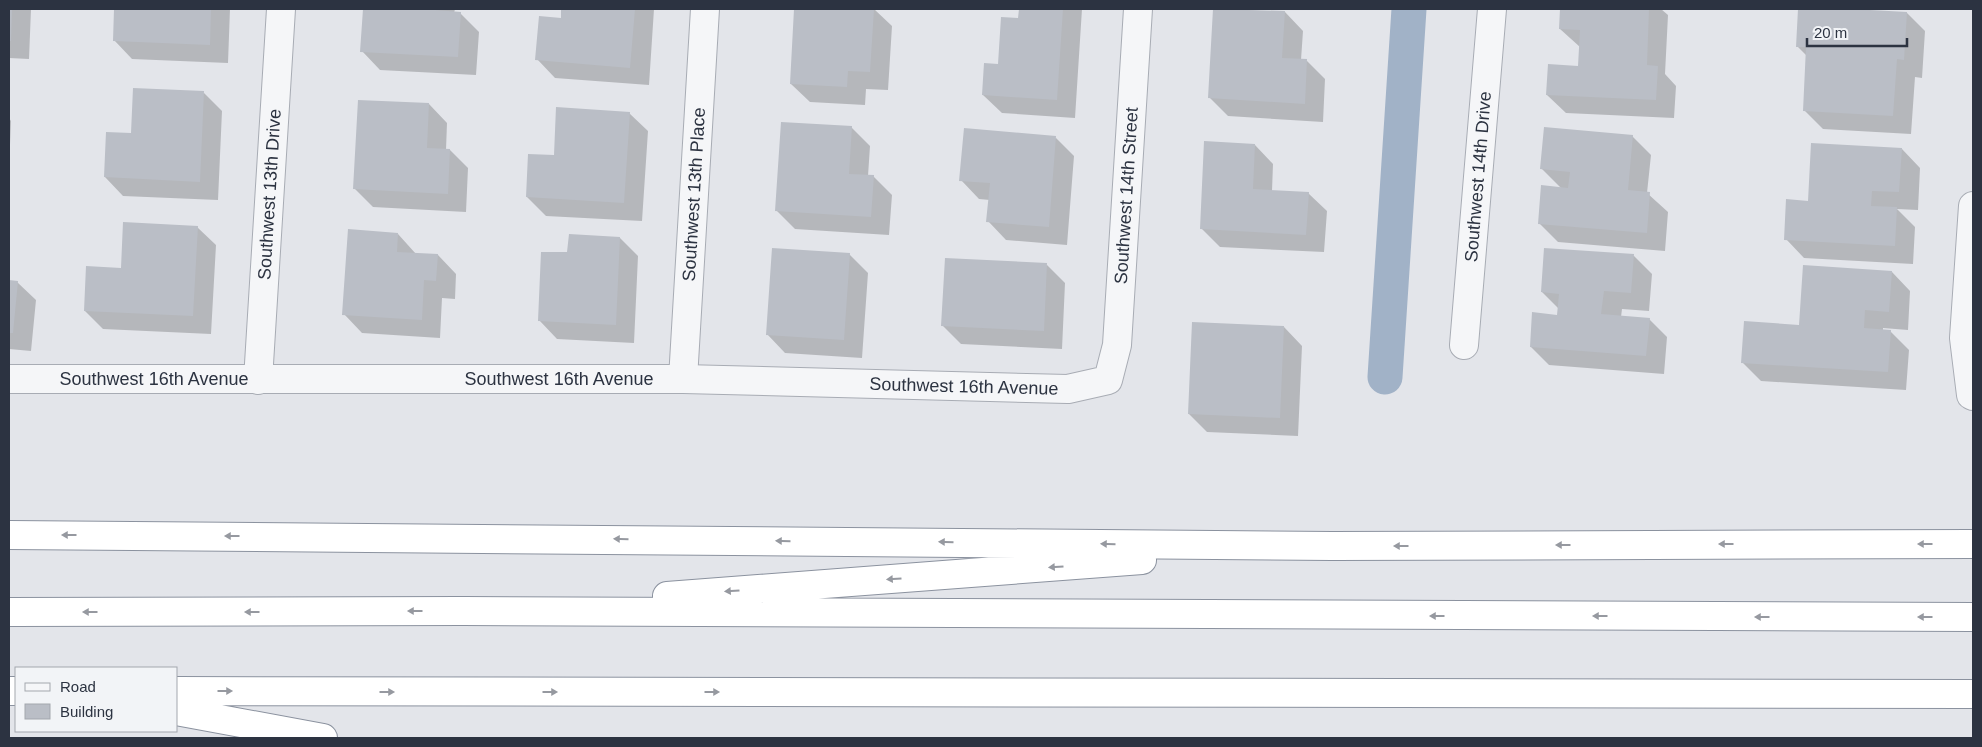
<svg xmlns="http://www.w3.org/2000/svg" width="1982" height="747" viewBox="0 0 1982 747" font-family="Arial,sans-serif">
	<rect width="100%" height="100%" fill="#e3e5ea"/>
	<!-- shadow -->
	<path fill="#0003" d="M9 9H31L29 59 9 58Z
		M115 9H230L228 63 132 59 114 40Z
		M364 9H455L454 13H460L479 32 476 75 380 70 362 51Z
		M562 9H654L649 85 555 78 537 59 562 19Z
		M795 9H874L892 26 888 90 866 89 865 105 810 102 791 84Z
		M1020 9H1082L1075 118 1002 113 983 95 999 65 1020 19Z
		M1214 9 1285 12 1303 31 1301 60 1307 61 1325 79 1323 122 1228 116 1209 97Z
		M1561 9H1661L1668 15 1665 74 1676 86 1674 118 1566 113 1547 95 1579 67 1580 47 1560 29Z
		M1799 9 1907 13 1925 31 1922 78 1915 77 1911 134 1823 129 1804 110 1807 56 1797 46Z
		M204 93 222 111 218 200 123 196 105 177 132 134Z
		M429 104 447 123 446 150H450L468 168 466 212 373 207 354 188Z
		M629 113 648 131 642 221 546 216 527 197 555 157Z
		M9 118 11 121 9 169Z
		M851 127 870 146 868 176H873L892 195 889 235 795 229 776 210Z
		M1632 136 1651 155 1647 193 1668 212 1665 251 1558 242 1539 223 1561 188 1542 169Z
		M1056 138 1074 156 1067 245 1006 240 988 221 990 200 979 199 961 180Z
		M1255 145 1273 164 1272 191 1308 193 1327 211 1324 252 1220 247 1201 228Z
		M1902 149 1920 168 1918 210 1897 209 1915 227 1913 264 1804 258 1786 239Z
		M197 227 216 245 211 334 103 329 85 311 122 269Z
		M398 234 416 254 438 255 456 274 455 299 442 298 440 338 362 333 344 314Z
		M620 238 638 256 634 343 557 339 539 320 569 254Z
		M1545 249 1634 256 1652 274 1649 311 1622 309 1621 317 1649 319 1667 337 1664 374 1549 365 1531 347 1559 316V309L1542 292Z
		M849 254 868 273 862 358 785 353 767 334Z
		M1047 265 1065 283 1062 349 961 344 943 326Z
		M1892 272 1910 291 1908 330 1883 328V331H1890L1909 350 1906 390 1761 381 1742 362Z
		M9 281 17 282 36 300 31 351 9 349Z
		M1284 327 1302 346 1298 436 1207 432 1189 414Z"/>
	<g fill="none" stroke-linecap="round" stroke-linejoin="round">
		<!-- canal -->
		<path stroke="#a1b2c7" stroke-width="35" d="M1385 377 1409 9"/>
	</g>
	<!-- building -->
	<path fill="#babec6" d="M9 9H12L11 41H9Z
		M114 9H211L210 45 113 41Z
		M363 9H435V10L461 12 458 57 360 52Z
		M561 9H635L630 68 535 60 539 16 561 18Z
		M794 9H874L870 72 848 71 847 87 790 84Z
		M1019 9H1063L1057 100 982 95 984 63 998 64 1001 17 1018 18Z
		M1213 9 1285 11 1282 58 1307 59 1305 104 1208 98Z
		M1560 9H1649L1647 65 1658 66 1656 100 1546 95 1548 64 1578 66 1580 30 1559 29Z
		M1798 9H1852L1907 12 1904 60 1897 59 1893 116 1803 111 1806 47H1796Z
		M133 88 204 91 200 182 104 177 106 132 131 133Z
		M358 100 429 103 427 148 450 149 448 194 353 189Z
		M556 107 630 112 624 203 526 197 528 154 554 155Z
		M781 122 852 126 849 174 874 175 871 217 775 211Z
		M1544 127 1633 135 1628 190 1650 192 1647 233 1538 224 1541 185 1568 188 1570 172 1540 169Z
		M964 128 1056 136 1049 227 986 222 990 183 959 181Z
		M1204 141 1255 144 1253 189 1309 192 1306 235 1200 229Z
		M1811 143 1902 148 1899 192 1872 191 1871 206 1897 207 1895 246 1784 240 1786 199 1808 201Z
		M123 222 198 226 193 316 84 311 86 266 121 268Z
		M348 229 398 233 397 252 438 254 436 281 424 280 422 320 342 315Z
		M569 234 620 237 616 325 538 321 541 252H567Z
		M772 248 850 253 844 340 766 335Z
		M1544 248 1634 254 1631 293 1604 291 1601 314 1650 318 1646 356 1530 347 1532 312 1557 315 1559 294 1541 292Z
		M945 258 1047 263 1044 331 941 326Z
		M1803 265 1892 271 1889 312 1865 310 1864 328 1891 330 1888 372 1741 363 1744 321 1799 325Z
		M9 280 18 281 13 333H9Z
		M1192 322 1284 326 1280 418 1188 414Z"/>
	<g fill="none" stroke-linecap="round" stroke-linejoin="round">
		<!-- minor casing -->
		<g stroke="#a8acb4" stroke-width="30">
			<g id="minor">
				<path d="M1973 206 1964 338 1971 395 1973 396"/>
				<path id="s1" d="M1464 345 1492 9"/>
				<path id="s2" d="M9 379H683L1068 389 1108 380 1117 345 1138 9"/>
				<path id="s3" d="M683 379 705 9"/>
				<path id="s4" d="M258 380 281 9"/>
			</g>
		</g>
		<!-- highway casing -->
		<g stroke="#8b929f" stroke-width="30">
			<path id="highway" d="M9 535 1332 546 1973 544
				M667 596 1142 560
				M9 612 463 611 1973 617
				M9 691H16
				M176 691 1973 694
				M176 711 323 738"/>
		</g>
		<!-- minor -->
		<use href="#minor" stroke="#f5f6f8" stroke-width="28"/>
		<!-- highway -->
		<use href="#highway" stroke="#fff" stroke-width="28"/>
	</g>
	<!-- one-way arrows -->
	<defs><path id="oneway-solid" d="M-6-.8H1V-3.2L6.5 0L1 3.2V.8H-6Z" transform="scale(1.25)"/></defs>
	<g fill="#9699a0">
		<use href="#oneway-solid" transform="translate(69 535) rotate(-180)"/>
		<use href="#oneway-solid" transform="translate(232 536) rotate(-180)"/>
		<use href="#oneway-solid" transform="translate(621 539) rotate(-179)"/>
		<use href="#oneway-solid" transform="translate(783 541) rotate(-179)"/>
		<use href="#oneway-solid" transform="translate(946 542) rotate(-179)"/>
		<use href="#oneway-solid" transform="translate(1108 544) rotate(-179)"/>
		<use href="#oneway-solid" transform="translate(1726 544) rotate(180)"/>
		<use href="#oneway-solid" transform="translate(1925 544) rotate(180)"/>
		<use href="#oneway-solid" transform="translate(1563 545) rotate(180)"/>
		<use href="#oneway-solid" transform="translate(1401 546) rotate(180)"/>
		<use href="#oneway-solid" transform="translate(1056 567) rotate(176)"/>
		<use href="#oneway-solid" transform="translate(894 579) rotate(176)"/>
		<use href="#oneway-solid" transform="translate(732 591) rotate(176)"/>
		<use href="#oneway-solid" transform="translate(415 611) rotate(180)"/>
		<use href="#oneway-solid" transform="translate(90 612) rotate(180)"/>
		<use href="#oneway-solid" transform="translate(252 612) rotate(180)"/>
		<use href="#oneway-solid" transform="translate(1437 616) rotate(-180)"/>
		<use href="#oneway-solid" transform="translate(1600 616) rotate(-180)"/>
		<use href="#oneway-solid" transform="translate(1762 617) rotate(-180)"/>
		<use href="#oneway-solid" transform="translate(1925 617) rotate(-180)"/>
		<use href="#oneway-solid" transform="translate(225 691)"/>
		<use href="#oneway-solid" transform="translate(387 692)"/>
		<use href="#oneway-solid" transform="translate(550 692)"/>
		<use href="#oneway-solid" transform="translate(712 692)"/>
	</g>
	<g text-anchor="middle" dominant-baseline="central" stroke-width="4.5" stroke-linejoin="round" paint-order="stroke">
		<!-- street labels -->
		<g font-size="18" fill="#2c3341" stroke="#f2f4f7">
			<text stroke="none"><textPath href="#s1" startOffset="169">Southwest 14th Drive</textPath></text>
			<text stroke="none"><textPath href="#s4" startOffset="186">Southwest 13th Drive</textPath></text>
			<text stroke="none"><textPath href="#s3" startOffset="185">Southwest 13th Place</textPath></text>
			<text stroke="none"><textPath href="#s2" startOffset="1286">Southwest 14th Street</textPath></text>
			<text stroke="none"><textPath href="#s2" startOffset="550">Southwest 16th Avenue</textPath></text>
			<text stroke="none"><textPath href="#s2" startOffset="145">Southwest 16th Avenue</textPath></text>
			<text stroke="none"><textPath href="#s2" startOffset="955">Southwest 16th Avenue</textPath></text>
		</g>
	</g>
	<!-- border -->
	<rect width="1982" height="747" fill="none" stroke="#2c3341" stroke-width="20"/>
	<!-- legend -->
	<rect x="15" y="667" width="162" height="65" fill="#f2f4f7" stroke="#a3a7ae"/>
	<rect x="25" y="683" width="25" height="8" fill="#f5f6f8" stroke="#a3a7ae"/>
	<text x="60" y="692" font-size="15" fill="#2c3341">Road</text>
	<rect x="25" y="704" width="25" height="15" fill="#babec6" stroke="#a3a7ae"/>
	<text x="60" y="717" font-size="15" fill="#2c3341">Building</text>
	<!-- scale -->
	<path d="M1807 38v8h100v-8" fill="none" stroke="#2c3341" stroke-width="2.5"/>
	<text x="1814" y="38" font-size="15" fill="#2c3341" stroke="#f2f4f7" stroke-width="4" paint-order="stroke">20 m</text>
</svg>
